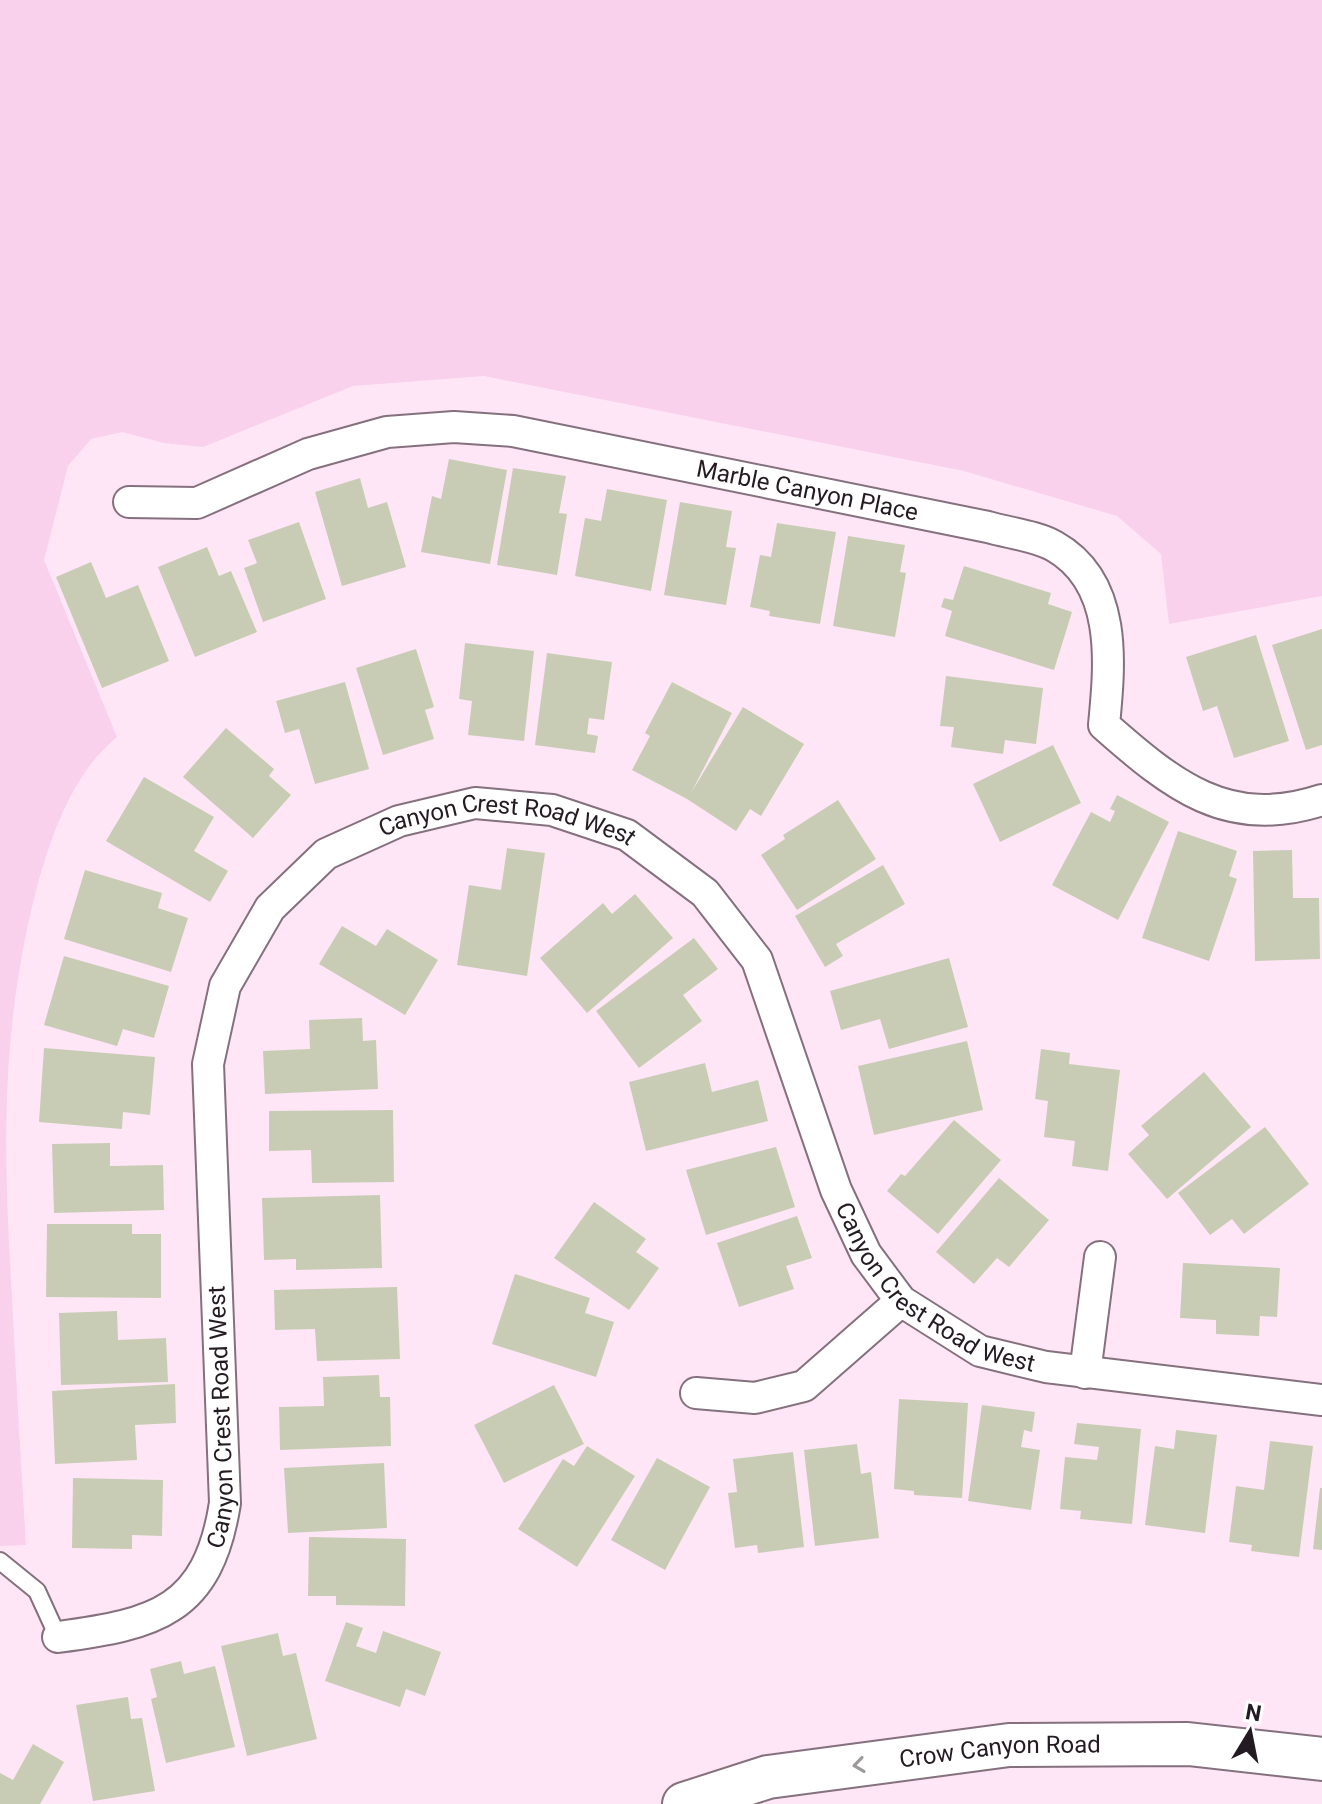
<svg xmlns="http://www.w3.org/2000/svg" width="1322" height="1804" viewBox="0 0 1322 1804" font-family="Roboto,sans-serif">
	<rect width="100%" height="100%" fill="#fee6f6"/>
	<!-- green -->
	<path fill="#f9d1ec" d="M0 0H1322V596L1169 624 1161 554 1117 516 964 471 484 376 353 386 203 447 164 443 122 432 91 439 68 466 44 560 117 737C73 774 54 828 38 883 0 1027 3 1150 12 1297 16 1380 21 1463 26 1545L0 1546Z"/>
	<!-- building -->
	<path fill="#c9ccb4" d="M449 459 507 470 490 564 421 552 432 496 441 499Z
		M513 468 566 476 559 513 567 514 557 575 497 565Z
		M360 478 368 508 387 502 406 567 342 586 315 492Z
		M607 489 667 500 651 591 575 576 585 518 601 521Z
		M680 502 732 511 726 547 736 548 726 605 664 595Z
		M299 522 326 599 263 622 244 568 257 563 248 540Z
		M777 523 836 532 820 624 769 616 770 611 750 607 760 555 771 557Z
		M848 536 905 545 900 572 906 573 895 637 833 626Z
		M207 547 219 576 231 571 257 632 195 657 158 567Z
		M91 562 106 598 138 585 169 661 102 688 56 577Z
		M964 566 1051 593 1048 604 1072 612 1054 670 945 636 952 611 941 607 944 598 953 600Z
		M1322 629V745L1306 750 1272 645Z
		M1256 635 1289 741 1234 758 1217 706 1203 711 1186 657Z
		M465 643 534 651 524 741 468 735 472 701 459 699Z
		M416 649 434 707 425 710 434 739 383 755 356 668Z
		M547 653 612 662 604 720 589 718 587 734 598 736 595 753 535 745Z
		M946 676 1043 688 1036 744 1005 740 1003 754 951 747 954 727 940 726Z
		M345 682 369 769 315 784 299 729 285 733 276 701Z
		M672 682 732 713 691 793 743 707 804 744 761 816 750 809 736 831 687 799 632 770 650 736 645 733Z
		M226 728 274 769 269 776 291 795 253 838 183 777Z
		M1053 745 1081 803 1000 842 973 784Z
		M144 777 214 817 194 851 228 871 210 902 106 841Z
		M1117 795 1169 822 1118 920 1052 885 1091 812 1110 822 1115 811 1110 809Z
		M838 800 876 859 797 910 761 855 785 839 783 835Z
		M1178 831 1237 851 1229 876 1237 879 1209 961 1142 938Z
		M507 848 545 853 527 976 457 965 469 885 501 890Z
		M1292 850 1293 898H1319L1320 959 1255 961 1253 851Z
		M883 865 905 904 836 944 843 956 825 967 795 916Z
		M85 870 162 893 158 908 188 918 171 972 64 939Z
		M635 894 673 938 587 1013 540 958 603 903 612 914Z
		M342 926 376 946 387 929 438 960 405 1015 319 964Z
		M694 938 718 969 683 995 702 1021 639 1068 596 1011Z
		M64 956 169 986 154 1038 123 1029 117 1046 44 1025Z
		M949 958 968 1027 889 1049 880 1019 841 1030 830 991Z
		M362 1018 363 1041 376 1040 378 1089 265 1094 263 1051 310 1049 309 1020Z
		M967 1041 983 1110 874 1135 858 1066Z
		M44 1048 155 1057 150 1115 123 1112 122 1129 39 1122Z
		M1041 1049 1070 1053 1069 1064 1120 1070 1108 1171 1072 1166 1075 1141 1044 1137 1048 1101 1035 1099Z
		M705 1063 712 1092 758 1080 768 1121 646 1151 629 1082Z
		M1204 1072 1251 1127 1167 1199 1128 1154 1149 1135 1141 1126Z
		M393 1110 394 1182 312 1183 311 1150 269 1151V1111Z
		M954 1120 1001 1160 938 1234 887 1191 901 1174 905 1176Z
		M1265 1127 1309 1184 1244 1234 1232 1219 1210 1235 1178 1193Z
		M110 1143V1166L163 1165 164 1210 54 1213 52 1144Z
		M776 1147 795 1207 706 1235 686 1170Z
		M999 1178 1049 1220 1009 1267 997 1258 974 1284 936 1252Z
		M380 1195 382 1268 296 1270V1259L264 1260 262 1198Z
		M594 1202 646 1239 636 1252 659 1268 629 1310 554 1258Z
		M797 1216 812 1258 786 1266 794 1289 739 1307 717 1243Z
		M47 1224H132V1234H161V1298L46 1297Z
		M1183 1263 1280 1268 1277 1317 1260 1316 1259 1336 1216 1334V1320L1180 1318Z
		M515 1274 590 1298 585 1313 614 1322 596 1377 492 1344Z
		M397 1287 400 1359 317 1361 315 1329 275 1330 274 1290Z
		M117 1311 118 1340 166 1338 168 1382 61 1385 59 1313Z
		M379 1375 380 1397H390L391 1446 280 1450 279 1407 324 1406 323 1377Z
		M175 1384 176 1423 135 1425 137 1460 55 1464 52 1391Z
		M554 1385 584 1444 504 1483 474 1425Z
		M899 1399 968 1403 962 1498 914 1495V1491L894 1489Z
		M982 1405 1035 1412 1032 1432 1024 1430 1021 1447 1040 1450 1031 1510 968 1501Z
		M1077 1423 1141 1429 1132 1524 1080 1519 1081 1511 1060 1509 1065 1457 1097 1460 1099 1447 1074 1444Z
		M1176 1430 1217 1435 1205 1533 1145 1525 1155 1446 1174 1449Z
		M1270 1441 1313 1446 1299 1557 1251 1551 1252 1545 1229 1542 1236 1486 1264 1490Z
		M857 1444 861 1474 871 1472 879 1538 815 1546 804 1450Z
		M587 1446 635 1476 577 1567 518 1529 563 1459 574 1466Z
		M793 1452 804 1547 758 1553 757 1545 735 1548 728 1493 737 1492 733 1459Z
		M657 1458 710 1487 665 1570 611 1540Z
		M384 1463 387 1528 288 1533 284 1468Z
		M73 1478 163 1480 162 1536 132 1535V1549L72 1548Z
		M1320 1488H1322V1550L1313 1549Z
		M309 1537 406 1539 405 1606 336 1605V1596H308Z
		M346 1622 363 1628 356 1646 376 1653 383 1631 441 1652 425 1696 406 1689 400 1707 325 1681Z
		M278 1633 283 1656 296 1653 317 1739 247 1756 221 1646Z
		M181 1661 184 1674 215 1666 235 1747 166 1763 151 1699 157 1697 150 1669Z
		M128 1697 131 1719 142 1718 155 1791 93 1801 76 1705Z
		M33 1744 64 1762 40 1804H0V1773L13 1780Z"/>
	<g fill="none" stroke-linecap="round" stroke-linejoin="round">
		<!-- lane casing -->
		<g stroke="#85707e" stroke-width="20">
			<path id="lane" d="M0 1561 37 1591 58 1637"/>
		</g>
		<!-- street casing -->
		<g stroke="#85707e" stroke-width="34">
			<g id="street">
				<path id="s1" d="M129 502 197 503 308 454 387 432 454 427 513 431 988 527C1009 533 1036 536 1054 546 1118 582 1110 663 1104 725 1172 785 1228 831 1322 800"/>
				<path d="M1085 1373 1100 1257"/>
				<path d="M696 1393 755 1398 804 1386 901 1301"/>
				<path id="s2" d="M58 1637C156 1624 208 1611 225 1503L208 1064 225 986 270 908 326 854 399 821 475 803 552 810 627 835 705 893 757 960 836 1190 866 1254 901 1301 980 1351 1046 1367 1322 1400"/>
			</g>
		</g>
		<!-- secondary casing -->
		<g stroke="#85707e" stroke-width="46">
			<g id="secondary">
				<path id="s3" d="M684 1804 768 1777 1009 1745 1188 1744 1322 1759"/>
			</g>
		</g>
		<!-- lane -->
		<use href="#lane" stroke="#fff" stroke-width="16"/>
		<!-- street -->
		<use href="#street" stroke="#fff" stroke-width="30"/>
		<!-- secondary -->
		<use href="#secondary" stroke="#fff" stroke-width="42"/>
	</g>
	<!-- one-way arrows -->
	<defs><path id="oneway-chevron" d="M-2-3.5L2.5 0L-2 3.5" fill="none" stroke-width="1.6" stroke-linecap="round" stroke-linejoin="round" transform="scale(2)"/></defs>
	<use stroke="#9c989b" href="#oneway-chevron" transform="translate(859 1765) rotate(172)"/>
	<g text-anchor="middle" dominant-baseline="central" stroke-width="8" stroke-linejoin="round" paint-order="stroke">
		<!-- street labels -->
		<g font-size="24" fill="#231b21" stroke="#fff">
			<text stroke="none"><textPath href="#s1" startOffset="698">Marble Canyon Place</textPath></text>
			<text stroke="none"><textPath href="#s2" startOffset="1116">Canyon Crest Road West</textPath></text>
			<text stroke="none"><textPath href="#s2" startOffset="1812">Canyon Crest Road West</textPath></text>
			<text stroke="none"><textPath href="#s2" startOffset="324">Canyon Crest Road West</textPath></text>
			<text stroke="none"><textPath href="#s3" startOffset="322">Crow Canyon Road</textPath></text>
		</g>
	</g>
	<!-- north arrow -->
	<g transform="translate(1250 1732) rotate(10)" stroke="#ffffff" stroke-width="6" paint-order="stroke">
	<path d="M0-6L14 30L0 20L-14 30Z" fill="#231b21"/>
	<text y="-12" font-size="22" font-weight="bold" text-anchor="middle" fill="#231b21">N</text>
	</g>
</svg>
